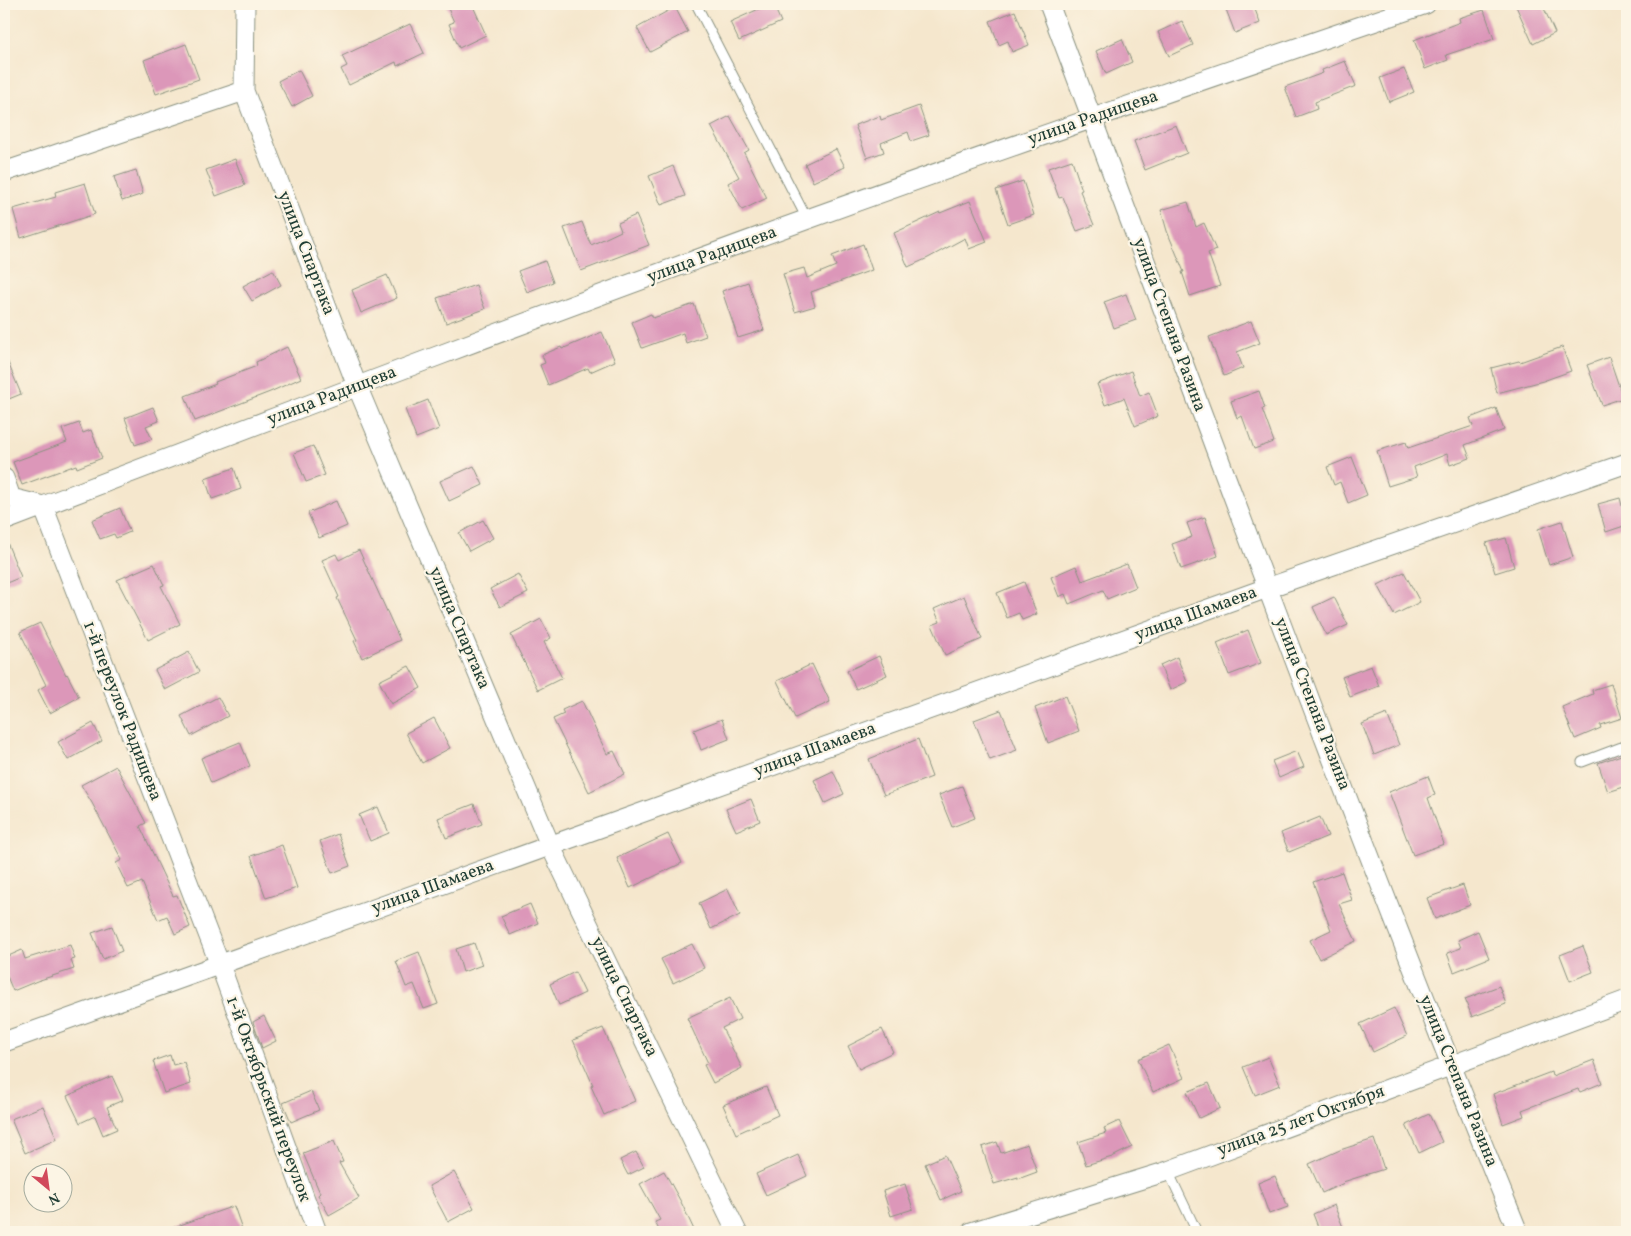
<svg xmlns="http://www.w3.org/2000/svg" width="1631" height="1236" viewBox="0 0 1631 1236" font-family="Vollkorn,serif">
	<rect width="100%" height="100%" fill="#fcf5e5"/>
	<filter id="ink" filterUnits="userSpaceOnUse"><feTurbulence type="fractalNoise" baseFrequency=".02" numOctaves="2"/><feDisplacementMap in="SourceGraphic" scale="10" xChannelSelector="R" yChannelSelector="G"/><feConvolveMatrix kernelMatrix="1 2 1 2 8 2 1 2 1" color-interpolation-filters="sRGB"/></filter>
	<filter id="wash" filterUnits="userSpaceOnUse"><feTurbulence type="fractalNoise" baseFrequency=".0096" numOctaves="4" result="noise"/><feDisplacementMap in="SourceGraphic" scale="20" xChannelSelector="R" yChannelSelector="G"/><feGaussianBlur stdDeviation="1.12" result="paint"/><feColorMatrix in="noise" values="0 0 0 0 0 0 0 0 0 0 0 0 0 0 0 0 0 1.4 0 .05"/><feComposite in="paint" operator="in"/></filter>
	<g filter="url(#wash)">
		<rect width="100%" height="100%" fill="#f5e7cd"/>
		<g id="blocks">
			<!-- building -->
			<path fill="#dc97b9" d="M446 4H472L486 35 459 48 449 24 454 22Z
				M770 4H773L781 22 739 41 730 22Z
				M1224 4H1253L1260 23 1235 33Z
				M1515 4H1542L1555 33 1533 44Z
				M675 7 688 32 650 52 637 28Z
				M1484 10 1494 39 1446 55 1448 60 1425 69 1414 40 1460 22 1459 18Z
				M1015 11 1029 45 1012 52 1008 41 999 45 990 21Z
				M1182 21 1193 45 1169 56 1158 32Z
				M410 24 424 53 397 66 396 62 349 85 341 69 347 66 342 56Z
				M1122 39 1132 62 1106 74 1096 51Z
				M186 44 199 79 156 94 144 60Z
				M1345 61 1356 86 1315 102 1317 109 1296 117 1285 87 1323 73 1322 70Z
				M1404 69 1414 92 1389 102 1380 78Z
				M299 70 312 96 292 107 278 81Z
				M919 106 929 135 911 141 908 132 881 143 884 152 867 158 855 125 880 116 881 120Z
				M730 116 749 150 744 153 767 198 742 210 728 183 739 177 711 126Z
				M1176 125 1187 153 1145 170 1134 141Z
				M836 149 845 167 813 182 805 164Z
				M235 159 245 185 216 196 206 170Z
				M1072 160 1082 190 1080 191 1094 225 1077 231 1063 197 1059 198 1048 168Z
				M673 166 685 196 661 205 649 176Z
				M136 170 143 194 122 201 114 177Z
				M1023 181 1034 215 1008 224 996 190Z
				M85 183 95 214 21 238 13 209 56 197 55 192Z
				M970 201 987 242 969 249 965 238 928 258 908 267 894 233 940 212V213Z
				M1188 202 1196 227 1204 223 1216 250 1208 253 1220 286 1190 296 1182 272H1184L1167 231 1161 210Z
				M636 215 649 245 581 271 564 228 582 222 591 245 621 231 618 223Z
				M863 244 872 270 811 292 815 306 795 312 783 274 804 268 807 278 836 266 832 256Z
				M545 261 553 282 527 292 518 271Z
				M273 270 281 285 252 301 243 286Z
				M387 275 397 298 361 313 352 290Z
				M748 282 764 330 738 338 722 291Z
				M476 285 485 309 446 323 437 298Z
				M1126 294 1136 320 1114 328 1104 302Z
				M694 304 706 336 686 343 683 333 642 348 632 322 651 314 653 318Z
				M1251 321 1260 343 1237 352 1243 368 1224 376 1209 337Z
				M602 332 615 361 590 372 588 368 548 385 540 365 545 363 542 355 561 347 562 349Z
				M287 347 301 378 270 392 195 421 185 396 216 384 215 382 257 366 256 362Z
				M1562 347 1571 371 1543 381 1497 393 1491 368 1519 361 1520 362Z
				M4 353 21 394 4 401Z
				M1609 357 1623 398 1602 405 1587 365Z
				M1131 371 1140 396 1149 392 1158 416 1135 426 1124 398 1105 405 1097 384Z
				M1259 391 1265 408 1262 409 1274 442 1254 449 1242 416 1237 418 1231 401Z
				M428 400 439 429 416 438 405 409Z
				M153 407 159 421 146 426 152 439 135 445 125 418Z
				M1496 408 1504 430 1465 445 1470 458 1450 465 1447 454 1414 467 1417 477 1388 486 1377 451 1406 442 1408 448 1473 426 1470 418Z
				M79 423 83 433 91 430 102 458 77 468 76 465 22 485 13 462 67 442 62 429Z
				M313 446 325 475 306 482 294 453Z
				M1352 457 1367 495 1348 503 1340 482 1334 485 1327 467Z
				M474 466 483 485 449 501 440 481Z
				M234 468 241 489 212 499 205 478Z
				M1620 498 1627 525 1606 532 1598 504Z
				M336 501 347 526 319 538 308 513Z
				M120 508 130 532 116 538 114 534 100 539 92 520Z
				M1205 517 1218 556 1181 569 1172 544 1192 537 1187 523Z
				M483 520 493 538 469 551 459 533Z
				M1562 521 1573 557 1549 565 1538 529Z
				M4 535 21 577 4 584Z
				M1506 538 1514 567 1495 573 1486 543Z
				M359 550 400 640 362 658 354 641 357 640 337 598 339 597 322 560 336 554 339 560Z
				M154 564 164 585 161 586 180 624 148 640 117 580Z
				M1127 564 1136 587 1107 599 1103 590 1069 604 1065 594 1059 597 1051 577 1076 566 1082 581Z
				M1404 572 1420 602 1394 615 1378 585Z
				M518 574 528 593 500 607 490 589Z
				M1024 582 1037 614 1022 620 1019 613 1007 618 997 593Z
				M964 596 982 639 945 655 932 625 940 622 934 609Z
				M1334 597 1348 625 1326 635 1313 607Z
				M541 619 551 638 544 642 562 678 538 690 511 635Z
				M40 623 66 675 67 674 79 697 50 713 38 690 46 685 20 632Z
				M1248 630 1261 663 1229 675 1217 643Z
				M189 652 199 672 165 690 155 670Z
				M879 656 887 675 856 689 847 671Z
				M1177 657 1187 682 1170 690 1160 665Z
				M812 664 830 702 795 718 777 681Z
				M409 666 421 688 391 704 379 681Z
				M1371 666 1379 686 1350 697 1342 677Z
				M1611 684 1622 718 1600 725 1601 728 1575 739 1562 707 1593 694 1592 690Z
				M1065 696 1079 731 1048 743 1035 708Z
				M218 697 228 716 191 736 181 716Z
				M582 701 607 754 614 751 625 774 589 792 553 719 564 714 562 710Z
				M1001 710 1017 750 990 760 974 720Z
				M1387 714 1399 745 1374 755 1362 724Z
				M434 718 450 748 422 763 406 733Z
				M722 719 729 739 701 750 694 730Z
				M93 723 102 741 68 760 58 742Z
				M918 739 932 777 884 795 869 759Z
				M240 742 250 766 211 783 201 758Z
				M1297 751 1304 767 1279 778 1272 761Z
				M1627 753V786L1608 792 1598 763Z
				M116 766 146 823 140 826 173 896 177 895 190 927 175 934 167 916 158 920 142 882 128 888 116 863 122 860 92 803 81 785Z
				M833 771 844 794 825 803 814 780Z
				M1428 776 1435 795 1428 798 1444 844 1413 855 1389 792Z
				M962 786 975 818 952 827 939 795Z
				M751 799 760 821 736 831 726 809Z
				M474 804 482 824 446 838 438 818Z
				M378 807 389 833 370 841 359 815Z
				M1320 817 1328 836 1289 852 1281 833Z
				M338 834 350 866 332 873 320 841Z
				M668 834 682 863 630 888 617 858Z
				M282 845 297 888 266 898 251 856Z
				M1342 872 1352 900 1339 904 1356 941 1319 959 1310 940 1331 930 1313 882Z
				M1463 885 1470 905 1435 919 1427 898Z
				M728 889 740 915 711 929 699 903Z
				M530 904 538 923 510 935 501 916Z
				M112 926 122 951 103 959 92 933Z
				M1478 931 1489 958 1454 972 1447 953 1461 948 1458 940Z
				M474 943 482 965 463 972 456 949Z
				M692 944 704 968 673 983 661 959Z
				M70 945 75 959 71 960 74 969 37 981 13 991 4 969V958L22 950 25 959Z
				M1583 946 1593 972 1570 981 1560 955Z
				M419 952 438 1004 424 1009 414 984 406 987 396 961Z
				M575 972 585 993 559 1005 550 984Z
				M1499 986 1506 1004 1472 1017 1465 999Z
				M730 998 740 1019 722 1028 742 1068 713 1083 704 1065 708 1063 687 1018Z
				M1394 1008 1407 1036 1373 1052 1360 1024Z
				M264 1016 276 1041 262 1048 253 1022Z
				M603 1028 635 1101 604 1115 591 1086 593 1085 573 1040Z
				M882 1029 893 1052 859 1069 848 1046Z
				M1169 1045 1184 1078 1153 1092 1138 1059Z
				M170 1055 173 1065 184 1062 191 1084 164 1093 153 1061Z
				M1268 1057 1280 1085 1255 1095 1243 1067Z
				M1594 1060 1602 1083 1580 1092 1578 1089 1522 1110 1524 1116 1503 1124 1493 1094 1551 1072 1552 1076Z
				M112 1076 123 1100 107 1107 117 1129 103 1135 95 1116 80 1123 67 1096Z
				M1209 1083 1220 1108 1199 1118 1187 1092Z
				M766 1087 778 1115 736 1134 723 1105Z
				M311 1091 319 1110 291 1122 283 1103Z
				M43 1106 57 1139 25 1153 11 1119Z
				M1429 1114 1442 1142 1419 1153 1406 1125Z
				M1119 1121 1132 1147 1112 1157 1086 1165 1078 1142 1106 1133 1104 1128Z
				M1374 1139 1384 1169 1343 1182 1344 1183 1322 1193 1309 1164 1340 1150Z
				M334 1141 343 1162 339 1163 359 1198 329 1215 318 1195 320 1193 303 1153Z
				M997 1142 1001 1153 1027 1144 1037 1172 1018 1179V1177L994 1184 982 1147Z
				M636 1152 644 1167 628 1175 620 1160Z
				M798 1155 807 1176 766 1195 756 1174Z
				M945 1155 961 1191 941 1200 925 1164Z
				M664 1171 681 1202 695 1232H660L655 1222 660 1220 640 1184Z
				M454 1172 474 1208 448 1222 429 1186Z
				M1275 1176 1288 1207 1269 1214 1258 1183Z
				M905 1184 913 1209 891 1216 883 1191Z
				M1334 1205 1345 1232H1320L1313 1214Z
				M234 1206 243 1232H167L166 1230Z"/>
		</g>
	</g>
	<g filter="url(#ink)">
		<use href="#blocks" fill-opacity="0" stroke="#8a9280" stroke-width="1"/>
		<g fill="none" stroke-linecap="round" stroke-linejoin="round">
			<!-- service casing -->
			<g stroke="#8a9280" stroke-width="11">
				<path id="service" d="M696 4 807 219
					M1582 762 1627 745
					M1168 1171 1197 1232"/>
			</g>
			<!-- minor casing -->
			<g stroke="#8a9280" stroke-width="21">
				<path id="minor" d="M245 4 244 91 357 386 550 845 737 1232
					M1049 4C1203 414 1353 826 1518 1232
					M4 172 244 91
					M4 478 11 498 43 506 220 965 317 1232
					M4 521C271 419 539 316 808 219 1013 145 1219 74 1426 4
					M4 1042 1267 588 1627 463
					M971 1232 1168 1171 1627 1000"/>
			</g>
			<!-- service -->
			<use href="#service" stroke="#fff" stroke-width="9"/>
			<!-- minor -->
			<use href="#minor" stroke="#fff" stroke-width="19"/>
		</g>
	</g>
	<g text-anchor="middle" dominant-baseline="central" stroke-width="4.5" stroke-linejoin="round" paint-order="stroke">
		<!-- street labels -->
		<g font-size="18" fill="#1f3d34" stroke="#fcf5e5">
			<text transform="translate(1093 118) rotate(-19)">улица Радищева</text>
			<text transform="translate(306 253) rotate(69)">улица Спартака</text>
			<text transform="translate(712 255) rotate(-20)">улица Радищева</text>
			<text transform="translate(1169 325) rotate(70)">улица Степана Разина</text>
			<text transform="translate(332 396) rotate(-21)">улица Радищева</text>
			<text transform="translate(1196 614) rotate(-20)">улица Шамаева</text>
			<text transform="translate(459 628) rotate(67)">улица Спартака</text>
			<text transform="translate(1312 704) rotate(69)">улица Степана Разина</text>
			<text transform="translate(122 711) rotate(69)">1-й переулок Радищева</text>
			<text transform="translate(815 750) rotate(-20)">улица Шамаева</text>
			<text transform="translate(433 887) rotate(-20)">улица Шамаева</text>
			<text transform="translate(624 997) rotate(64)">улица Спартака</text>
			<text transform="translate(1458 1081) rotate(68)">улица Степана Разина</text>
			<text transform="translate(268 1099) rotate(70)">1-й Октябрьский переулок</text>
			<text transform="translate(1301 1121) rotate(-20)">улица 25 лет Октября</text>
		</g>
	</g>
	<!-- margin -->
	<rect width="1631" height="1236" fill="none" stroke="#fcf5e5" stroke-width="20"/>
	<!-- north arrow -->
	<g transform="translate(48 1188) rotate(151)"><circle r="24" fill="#fcf5e5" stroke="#a4ab9e"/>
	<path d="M0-4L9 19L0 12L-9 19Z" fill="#d1495b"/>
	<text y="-8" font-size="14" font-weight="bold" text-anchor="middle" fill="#1f3d34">N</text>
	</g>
</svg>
